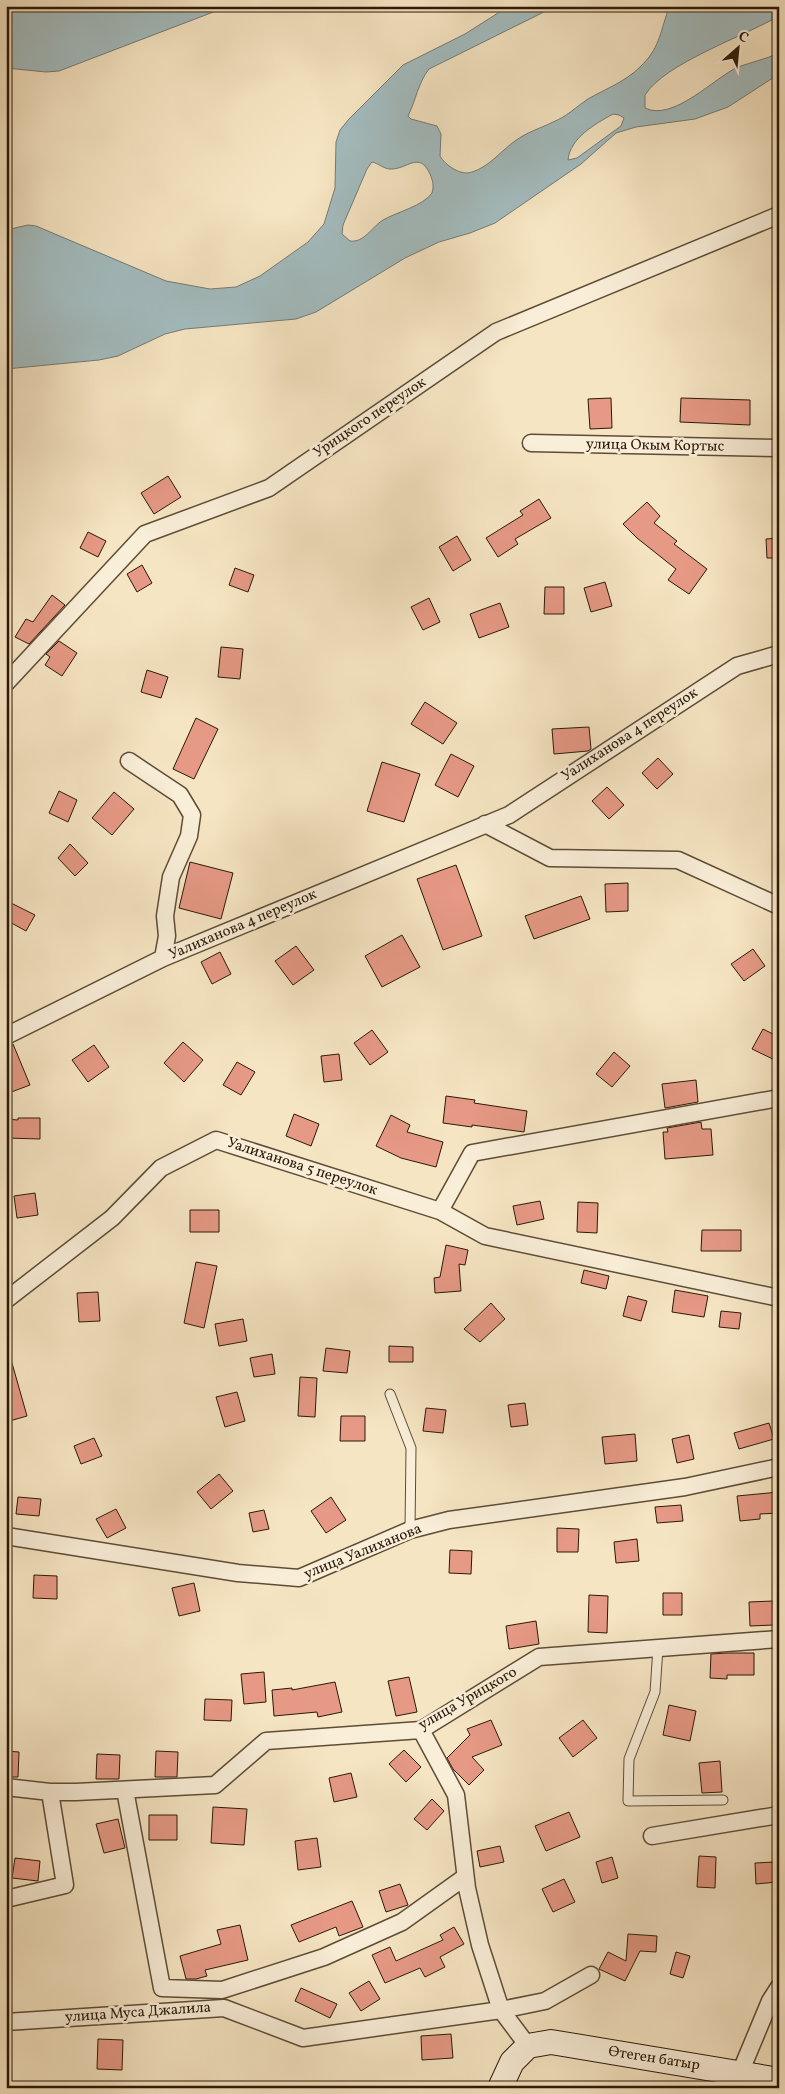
<svg xmlns="http://www.w3.org/2000/svg" width="785" height="2094" viewBox="0 0 785 2094" font-family="Vollkorn,serif">
	<rect width="100%" height="100%" fill="#f6e5c3"/>
	<filter id="stains"><feTurbulence type="fractalNoise" baseFrequency=".004" numOctaves="4"/><feColorMatrix values="0 0 0 0 .2 0 0 0 0 .09 0 0 0 0 .02 0 0 0 .5 -.17"/></filter>
	<radialGradient id="worn" r=".72"><stop offset=".6" stop-color="#630" stop-opacity="0"/><stop offset="1" stop-color="#630" stop-opacity=".3"/></radialGradient>
	<!-- water -->
	<path fill="#a3bcbf" stroke="#737b75" fill-rule="evenodd" d="M6 6H229L59 71 46 72 6 68Z
		M509 6H556L429 69C418 83 416 100 408 116L411 119 437 126 441 134 440 156C446 166 461 176 472 172 489 167 502 150 515 141 527 132 539 129 553 122 566 117 576 107 588 99 605 89 625 82 640 67 659 49 660 34 668 10L671 6H779V16C745 36 665 63 645 95V108C673 122 714 78 738 67 752 62 766 59 779 53V74L728 107 695 119 636 127 616 133 581 164 495 223 470 233 439 242 405 258 316 312 296 319 185 329 165 334 118 356 99 360 6 369V230L28 225 36 226 166 281 210 289 236 287 260 276 308 242 324 224 335 188 336 142 340 130 349 119 403 65 465 34ZM613 114 619 115 624 118 621 126 577 158 568 160C570 138 595 124 613 114ZM372 162C378 163 384 169 390 169 407 170 419 150 430 174 433 181 434 186 432 193 423 206 397 212 383 220 372 227 364 243 350 241L342 234 343 225 367 169Z"/>
	<!-- building -->
	<path fill="#e69985" stroke="#2b1907" d="M611 398 612 428 590 429 588 399Z
		M681 398 750 400V425L680 422Z
		M168 476 181 497 154 514 141 493Z
		M539 499 551 518 515 539 518 544 498 557 486 538 523 515 520 511Z
		M647 502 660 516 654 523 677 541 674 544 707 569 689 594 668 580 676 569 637 538 623 524Z
		M88 532 106 541 98 557 80 548Z
		M457 536 471 560 453 571 439 547Z
		M779 538V558H767L766 539Z
		M142 565 152 583 137 592 127 574Z
		M235 568 254 575 248 592 229 585Z
		M605 582 612 606 591 612 584 588Z
		M545 587H564V614H544Z
		M52 595 65 605 29 644 15 637 26 619 33 622Z
		M429 598 440 622 423 630 411 607Z
		M500 603 509 627 479 638 470 614Z
		M59 641 77 653 62 676 45 665 50 657 46 654Z
		M221 647 243 649 240 679 218 677Z
		M147 670 168 677 161 698 141 692Z
		M425 702 457 723 443 744 411 724Z
		M196 718 218 729 194 779 173 769Z
		M589 727 591 749 588 751 554 754 552 729Z
		M451 754 474 766 458 797 435 785Z
		M658 758 673 774 657 789 642 773Z
		M382 762 420 774 404 822 367 811Z
		M607 787 624 805 609 819 592 801Z
		M59 791 77 800 68 822 49 813Z
		M114 792 134 809 112 835 92 818Z
		M70 844 88 863 75 876 58 858Z
		M190 862 233 873 221 919 179 908Z
		M456 865 482 936 443 950 417 879Z
		M628 883V911L606 912 605 884Z
		M581 896 590 919 534 939 525 916Z
		M11 903 35 915 26 931 6 920V912Z
		M402 935 420 967 382 987 365 956Z
		M296 946 314 970 293 985 275 961Z
		M753 949 765 966 744 981 731 964Z
		M220 952 231 974 212 984 201 962Z
		M763 1029 779 1037V1062L752 1049Z
		M372 1030 388 1052 370 1065 354 1043Z
		M183 1042 203 1060 184 1082 164 1063Z
		M13 1044 30 1085 6 1094V1046Z
		M94 1045 109 1067 88 1082 72 1060Z
		M614 1052 630 1066 612 1087 596 1074Z
		M339 1054 342 1080 324 1082 321 1056Z
		M237 1062 255 1072 241 1095 223 1085Z
		M696 1080 698 1102 665 1108 662 1084Z
		M446 1096 475 1100 474 1103 527 1111 524 1132 472 1125V1127L443 1123Z
		M294 1114 319 1124 311 1146 286 1136Z
		M391 1115 410 1125 407 1132 443 1142 436 1167 401 1158 376 1146Z
		M18 1118H40V1139L6 1138V1119L18 1120Z
		M701 1122 702 1129H711L713 1155 665 1159 663 1132H668L667 1128Z
		M35 1193 38 1215 17 1218 14 1196Z
		M540 1201 544 1219 517 1225 513 1206Z
		M578 1202 598 1203 597 1233 577 1232Z
		M190 1210H219V1232H190Z
		M702 1230H741V1251H701Z
		M446 1245 468 1250 465 1265 459 1264 461 1291 435 1293 434 1278 440 1277Z
		M196 1262 217 1266 204 1328 184 1323Z
		M584 1270 609 1276 606 1289 581 1283Z
		M675 1290 708 1296 704 1317 672 1312Z
		M98 1292 100 1321 79 1322 77 1293Z
		M628 1296 647 1301 641 1321 623 1316Z
		M491 1303 505 1319 480 1342 464 1329Z
		M721 1311 741 1313 739 1329 719 1327Z
		M243 1319 247 1341 219 1346 215 1324Z
		M389 1346 413 1347V1362H389Z
		M326 1348 350 1351 347 1373 323 1371Z
		M272 1354 275 1374 254 1377 250 1358Z
		M10 1356 27 1416 6 1422V1357Z
		M300 1377 317 1378 315 1417 298 1416Z
		M237 1392 245 1421 225 1427 216 1397Z
		M525 1403 528 1425 511 1427 508 1405Z
		M426 1408 446 1410 443 1433 423 1431Z
		M341 1416H365V1441H340Z
		M769 1423 774 1439 739 1449 734 1433Z
		M635 1434 637 1461 605 1464 602 1437Z
		M689 1435 694 1459 677 1463 672 1439Z
		M94 1438 102 1456 81 1464 74 1446Z
		M219 1474 233 1491 211 1509 197 1492Z
		M779 1492V1513L760 1514V1519L740 1521 737 1496Z
		M18 1497 41 1499 39 1516 16 1514Z
		M331 1497 346 1520 326 1533 311 1511Z
		M681 1505 683 1521 657 1523 655 1507Z
		M116 1509 126 1528 107 1538 96 1519Z
		M264 1510 269 1529 253 1532 249 1513Z
		M557 1528 579 1529 578 1552H557Z
		M637 1539 639 1561 616 1563 614 1542Z
		M450 1550 472 1551 471 1574 449 1573Z
		M34 1575 57 1576V1599L33 1598Z
		M194 1583 200 1611 179 1616 172 1588Z
		M663 1593H682V1615H663Z
		M589 1595 608 1596 607 1633 588 1632Z
		M773 1601 774 1625 750 1626 749 1602Z
		M536 1621 539 1644 509 1649 506 1626Z
		M727 1653H754V1675H727V1679L710 1678 711 1654Z
		M264 1672 266 1702 244 1704 241 1674Z
		M409 1677 417 1712 396 1716 388 1681Z
		M335 1682 342 1712 318 1717 317 1712 274 1716 272 1690 292 1688V1690Z
		M205 1699 232 1700 231 1721 204 1720Z
		M669 1705 696 1711 690 1741 663 1735Z
		M491 1720 502 1745 472 1757 484 1770 469 1785 453 1769 447 1758 470 1735 467 1729Z
		M583 1720 597 1738 573 1757 559 1738Z
		M404 1750 421 1767 406 1782 389 1764Z
		M6 1751 19 1752 18 1777H6Z
		M156 1751 178 1752 177 1777H155Z
		M97 1754 120 1755 119 1779H96Z
		M720 1761 722 1792 702 1793 699 1763Z
		M351 1773 357 1797 334 1802 329 1778Z
		M432 1799 444 1811 427 1830 414 1819Z
		M213 1807 247 1809 244 1845 211 1843Z
		M569 1812 580 1837 546 1851 535 1826Z
		M149 1815H177V1840H149Z
		M118 1819 125 1848 104 1853 96 1824Z
		M317 1838 321 1867 298 1870 295 1841Z
		M500 1846 504 1862 480 1867 477 1851Z
		M699 1856 716 1857 715 1888 697 1887Z
		M612 1857 618 1878 602 1883 596 1862Z
		M15 1858 40 1861 38 1881 12 1878Z
		M775 1862 777 1882 756 1884 755 1863Z
		M564 1879 575 1902 553 1912 542 1889Z
		M400 1884 408 1905 386 1912 379 1891Z
		M352 1901 363 1927 339 1936 336 1927 299 1942 291 1925Z
		M240 1925 248 1960 205 1970 207 1976 196 1979H186L180 1956 221 1944 217 1930Z
		M454 1927 464 1944 440 1957 445 1967 425 1977 420 1968 385 1983 372 1955 390 1947 396 1961 443 1940 440 1935Z
		M628 1934 657 1936 656 1952 640 1951 625 1981 599 1969 608 1952 626 1961Z
		M676 1952 690 1956 683 1978 670 1974Z
		M369 1981 380 1999 361 2011 349 1993Z
		M301 1988 337 2004 330 2018 295 2001Z
		M451 2034 453 2058 422 2060 421 2036Z
		M98 2039 123 2040 122 2070 97 2069Z"/>
	<g fill="none" stroke-linecap="round" stroke-linejoin="round">
		<!-- lane casing -->
		<g stroke="#5e4c36" stroke-width="11">
			<path id="lane" d="M390 1394 411 1448 410 1530
				M658 1648 655 1692 629 1759 628 1801 723 1800"/>
		</g>
		<!-- street casing -->
		<g stroke="#5e4c36" stroke-width="19">
			<path id="street" d="M531 443 779 448
				M6 683 145 534 269 488 496 332 779 215
				M129 761 180 795 192 815 189 836 171 877 165 916 167 936 163 958
				M485 824 550 858 678 860 779 906
				M6 1036 163 958 509 815 737 666 779 654
				M440 1211 472 1153 779 1098
				M6 1300 112 1218 161 1168 216 1140 440 1211 485 1236 779 1298
				M6 1536 238 1573 299 1578 410 1530 449 1520 685 1487 779 1467
				M421 1730 456 1795 467 1888 480 1945 501 2010 528 2046
				M6 1787 50 1792H76L215 1785 266 1741 421 1730 539 1657 779 1639
				M125 1790 162 1988 222 1990 324 1957 402 1922 465 1877
				M652 1836 779 1815
				M6 1899 65 1885 50 1792
				M6 2022 224 2008 303 2038 501 2010 545 2001 591 1975
				M740 2073 770 2001 779 1987"/>
		</g>
		<!-- secondary casing -->
		<g stroke="#2b1907" stroke-width="26">
			<path id="secondary" d="M500 2088 512 2062 528 2046 551 2042 779 2080"/>
		</g>
		<!-- lane -->
		<use href="#lane" stroke="#f9eed8" stroke-width="9"/>
		<!-- street -->
		<use href="#street" stroke="#f9eed8" stroke-width="16"/>
		<!-- secondary -->
		<use href="#secondary" stroke="#f9eed8" stroke-width="24"/>
	</g>
	<g text-anchor="middle" dominant-baseline="central" stroke-width="5" stroke-linejoin="round" paint-order="stroke">
		<!-- street labels -->
		<g font-size="15" fill="#2b1907" stroke="#f9eed8">
			<text transform="translate(370 418) rotate(-34)">Урицкого переулок</text>
			<text transform="translate(655 446) rotate(1)">улица Окым Кортыс</text>
			<text transform="translate(630 735) rotate(-33)">Уалиханова 4 переулок</text>
			<text transform="translate(243 925) rotate(-23)">Уалиханова 4 переулок</text>
			<text transform="translate(302 1167) rotate(18)">Уалиханова 5 переулок</text>
			<text transform="translate(363 1552) rotate(-22)">улица Уалиханова</text>
			<text transform="translate(468 1699) rotate(-30)">улица Урицкого</text>
			<text transform="translate(138 2013) rotate(-4)">улица Муса Джалила</text>
			<text transform="translate(654 2059) rotate(9)">Өтеген батыр</text>
		</g>
	</g>
	<!-- margin -->
	<rect width="785" height="2094" fill="none" stroke="#f6e5c3" stroke-width="25"/>
	<rect x="8" y="8" width="770" height="2079" fill="none" stroke="#2b1907" stroke-width="2.5"/>
	<rect x="12" y="12" width="760" height="2069" fill="none" stroke="#2b1907"/>
	<!-- north arrow -->
	<g transform="translate(738 48) rotate(27)" stroke="#f9eed8" stroke-width="4" paint-order="stroke">
	<path d="M0-4L9 19L0 12L-9 19Z" fill="#2b1907"/>
	<text y="-8" font-size="14" font-weight="bold" text-anchor="middle" fill="#2b1907">С</text>
	</g>
	<rect width="100%" height="100%" filter="url(#stains)"/>
	<rect width="100%" height="100%" fill="url(#worn)"/>
</svg>
